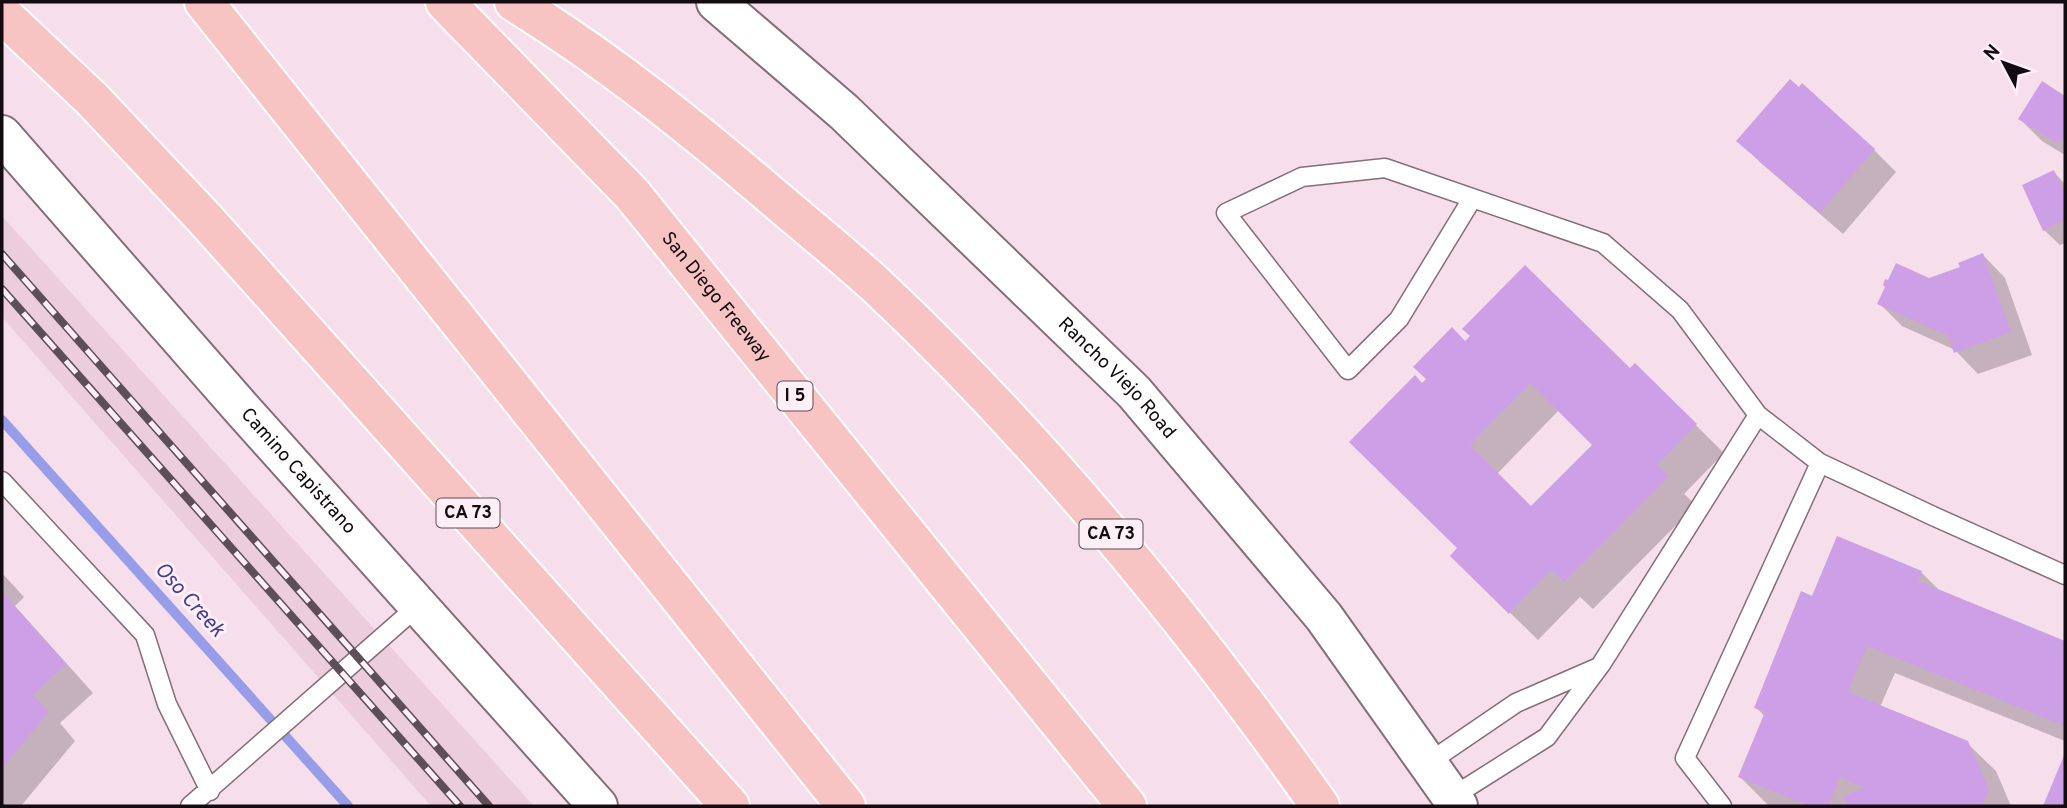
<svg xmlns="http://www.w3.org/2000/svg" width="2067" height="808" viewBox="0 0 2067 808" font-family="Overpass,sans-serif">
	<rect width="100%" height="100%" fill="#f7deeb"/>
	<!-- built -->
	<path fill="#eccddc" d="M2 216 534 806H431L2 317Z"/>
	<!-- shadow -->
	<path fill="#0003" fill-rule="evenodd" d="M2042 84 2065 98V155L2042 141 2020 119Z
		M1799 89 1874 150 1896 172 1843 234 1761 163 1739 141Z
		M2054 172 2065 184V243L2060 245 2044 230Z
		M1983 255 2005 278 2032 355 1978 374 1955 350 1902 326 1879 303 1929 280 1962 268Z
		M1465 343 1630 371 1635 365 1724 453 1684 494 1696 505 1593 609 1580 597 1538 640 1452 556 1460 548 1422 385ZM1559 410 1594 445 1531 508 1497 474Z
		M1921 572 1941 592 2065 643V741L1895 673 1880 707 1967 743 1996 771 2011 806 1768 805 1740 777 1765 717 1756 707 1813 598Z
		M2 573 24 597 15 606 93 693 60 723 75 741 21 806H2Z"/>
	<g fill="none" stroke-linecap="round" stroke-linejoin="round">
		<!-- stream -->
		<path stroke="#989dea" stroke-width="10" d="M2 420 348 806"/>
	</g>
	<!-- building -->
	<path fill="#cd9fe7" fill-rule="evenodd" d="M1790 79 1799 87 1802 83 1875 149 1820 213 1736 141Z
		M2042 81 2065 96V140L2062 139 2059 144 2018 119Z
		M2054 170 2065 194V220L2043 231 2022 185Z
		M1983 253 2011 332 1954 353 1947 333 1944 334 1877 304 1885 287 1883 285 1885 279 1888 280 1896 263 1929 278 1960 267 1958 263Z
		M1525 265 1630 368 1635 363 1697 424 1657 465 1669 476 1564 582 1551 570 1509 614 1450 556 1457 548 1349 442 1415 375 1422 383 1426 379 1413 367 1452 327 1465 341 1470 336 1462 329ZM1530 383 1592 445 1531 506 1470 445Z
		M1837 536 1922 571 1918 581 2065 641V726L1867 646 1848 692 1968 741 1989 790 1982 806H1847L1843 797 1864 787 1840 777 1828 806H1810L1738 777 1765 712 1754 708 1801 591 1812 596Z
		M2 592 66 664 33 695 49 712 2 768Z
		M2065 753V806H2043Z"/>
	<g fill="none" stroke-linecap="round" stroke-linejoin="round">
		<!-- service casing -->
		<g stroke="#836e79" stroke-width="21">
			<path id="service" d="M1472 199 1399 319 1348 370 1226 213 1302 177 1385 168 1603 243 1680 310 1758 415 1820 463 1933 516 2065 575
				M2 481 145 635 167 704 210 791
				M1428 763 1516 703 1599 667
				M1452 797 1547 737 1602 663 1758 415
				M190 806 419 605
				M1722 806 1685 758 1820 463"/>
		</g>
		<!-- tertiary casing -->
		<g stroke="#836e79" stroke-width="42">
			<g id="tertiary">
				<path id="s1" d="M2 135 241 408 598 806"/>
			</g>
		</g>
		<!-- secondary casing -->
		<g stroke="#836e79" stroke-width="42">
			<g id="secondary">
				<path id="s2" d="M716 2 844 112 1134 392 1324 617 1458 806"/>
			</g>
		</g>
		<!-- motorway casing -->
		<g stroke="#fff" stroke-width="42">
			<g id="motorway">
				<path d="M204 2 846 806"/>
				<path id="s3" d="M445 2 632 194 1127 806"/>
				<path d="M514 2C608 60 695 130 780 203 812 230 845 257 876 285 1043 442 1188 619 1320 806"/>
				<path d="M2 14 92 99 205 219 730 806"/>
			</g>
		</g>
		<!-- service -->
		<use href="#service" stroke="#fff" stroke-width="18"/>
		<!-- tertiary -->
		<use href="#tertiary" stroke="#fff" stroke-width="38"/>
		<!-- secondary -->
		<use href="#secondary" stroke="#fff" stroke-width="38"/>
		<!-- motorway -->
		<use href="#motorway" stroke="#f8c3c3" stroke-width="38"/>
		<!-- rail casing -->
		<g stroke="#5c4f56" stroke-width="8">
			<path id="rail" d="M2 254 489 806
				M2 289 460 806"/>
		</g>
		<!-- rail -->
		<use href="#rail" stroke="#feeff6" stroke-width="5" stroke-dasharray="16" stroke-linecap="butt"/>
	</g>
	<g text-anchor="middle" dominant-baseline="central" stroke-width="6" stroke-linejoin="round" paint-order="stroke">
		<!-- shield labels -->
		<g fill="#feeff6" stroke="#594f54" stroke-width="2">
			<rect x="777.5" y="381.5" width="35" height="29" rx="5"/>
			<rect x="436.5" y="498.5" width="63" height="29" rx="5"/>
			<rect x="1079.5" y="519.5" width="63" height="29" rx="5"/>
		</g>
		<g font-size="18" font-weight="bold" fill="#120b0f">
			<text x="795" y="396">I 5</text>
			<text x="468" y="513">CA 73</text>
			<text x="1111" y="534">CA 73</text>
		</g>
		<!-- street labels -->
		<g font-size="19" fill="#120b0f" stroke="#feeff6">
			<text stroke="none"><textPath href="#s3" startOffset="401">San Diego Freeway</textPath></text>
			<text stroke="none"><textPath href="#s2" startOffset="550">Rancho Viejo Road</textPath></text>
			<text stroke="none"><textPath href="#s1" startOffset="448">Camino Capistrano</textPath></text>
		</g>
		<!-- water labels -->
		<g font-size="21" font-style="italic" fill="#423e98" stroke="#feeff6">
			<text transform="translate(189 600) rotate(48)">Oso Creek</text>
		</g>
	</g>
	<!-- border -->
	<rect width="2067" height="808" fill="none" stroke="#120b0f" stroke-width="7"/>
	<!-- north arrow -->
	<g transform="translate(2004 63) rotate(311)" stroke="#feeff6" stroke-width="5" paint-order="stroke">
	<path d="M0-5L12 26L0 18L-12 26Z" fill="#120b0f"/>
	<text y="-10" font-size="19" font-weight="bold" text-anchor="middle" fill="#120b0f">N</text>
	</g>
</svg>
